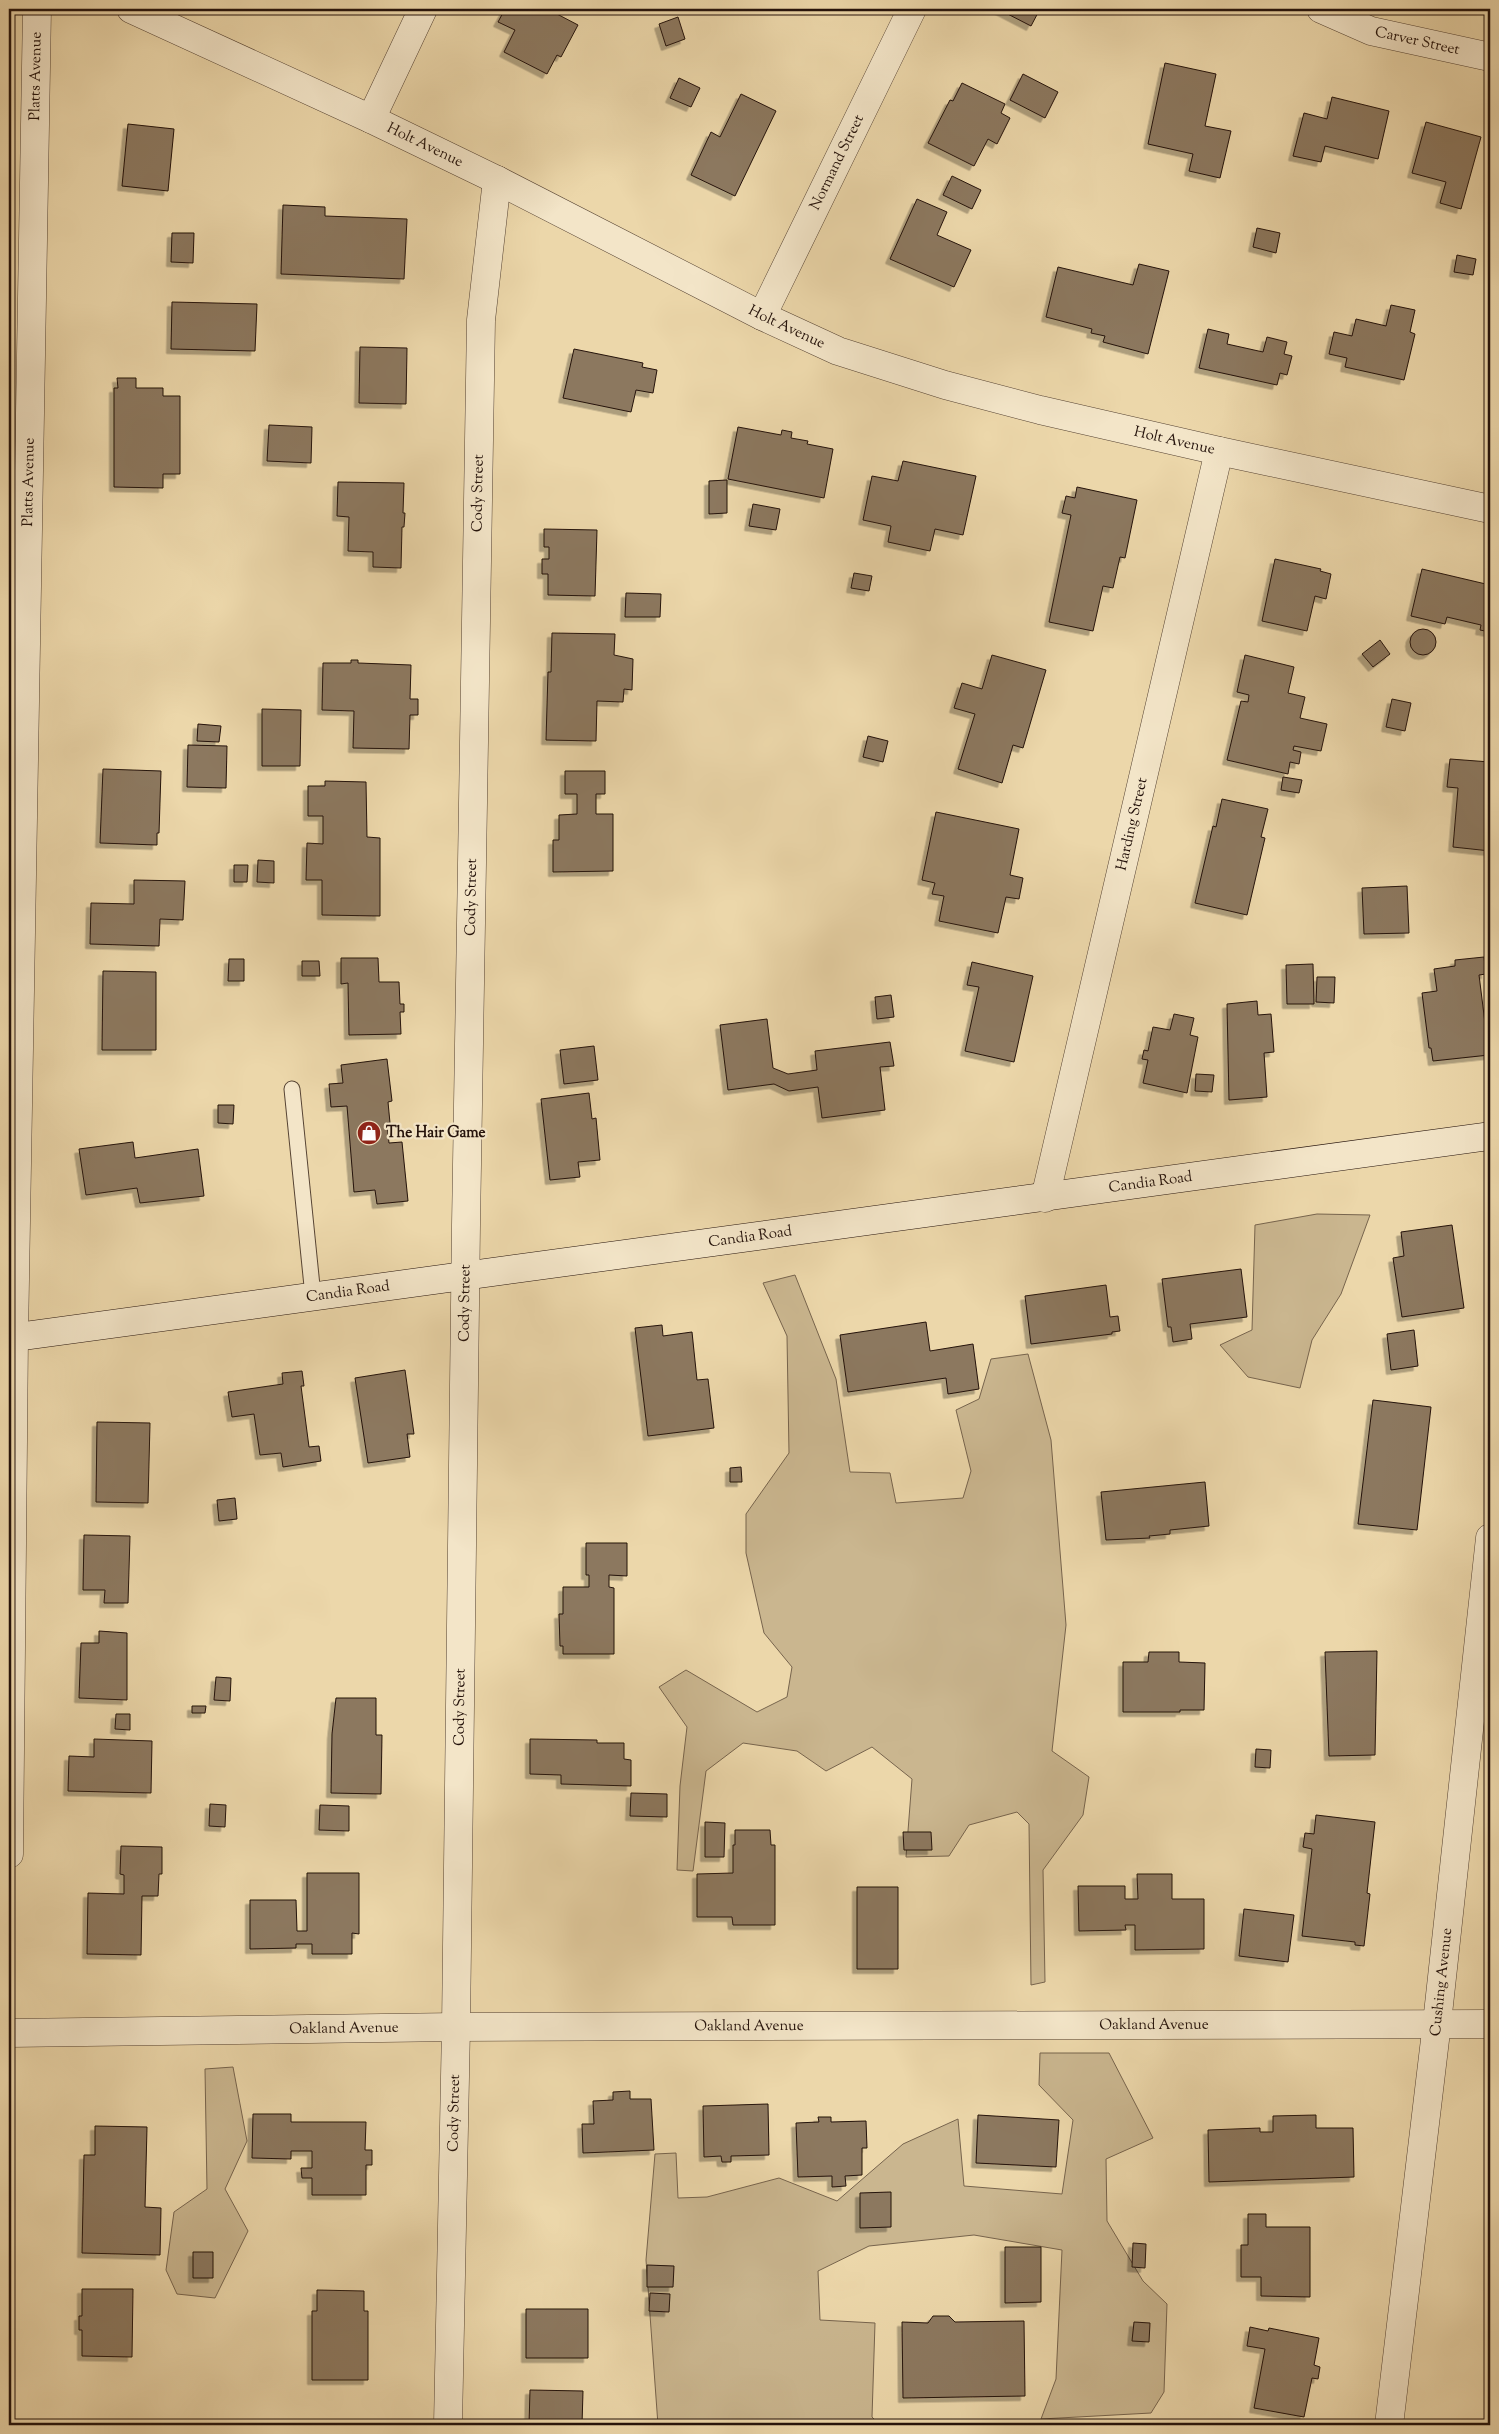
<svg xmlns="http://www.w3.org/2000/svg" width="1499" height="2434" viewBox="0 0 1499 2434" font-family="'Sorts Mill Goudy',serif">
	<defs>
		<filter id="shadow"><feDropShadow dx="-4.5" dy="4.5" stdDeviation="0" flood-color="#0004"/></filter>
	</defs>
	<rect width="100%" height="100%" fill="#ecd7aa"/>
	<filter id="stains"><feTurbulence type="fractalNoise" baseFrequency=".004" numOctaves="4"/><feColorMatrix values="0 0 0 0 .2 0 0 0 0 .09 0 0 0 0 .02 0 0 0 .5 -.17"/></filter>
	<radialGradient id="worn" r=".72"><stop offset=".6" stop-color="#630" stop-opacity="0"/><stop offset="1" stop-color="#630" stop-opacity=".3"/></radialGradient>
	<!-- green -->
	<path fill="#cab68f" stroke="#77644d" d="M1317 1214 1370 1215 1341 1294 1312 1340 1300 1388 1248 1377 1220 1345 1252 1330 1255 1225Z
		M795 1275 836 1379 850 1472 890 1473 896 1503 963 1498 971 1471 956 1410 979 1399 991 1359 1028 1354 1051 1440 1066 1625 1052 1751 1089 1777 1083 1815 1043 1870 1045 1982 1031 1985 1029 1824 1017 1812 969 1825 949 1856 906 1857 912 1779 872 1747 826 1771 797 1751 743 1743 706 1771 693 1871 677 1870 680 1786 687 1727 659 1687 686 1670 757 1712 787 1697 792 1667 764 1633 746 1553V1514L789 1453 787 1336 763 1283Z
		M1040 2053H1109L1153 2138 1106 2159 1107 2221 1143 2281 1167 2304 1164 2392 1151 2413 1041 2419 1056 2379 1062 2250 974 2235 869 2246 818 2271 820 2320 875 2323 872 2417 880 2425H658L646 2260 655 2154 676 2153 678 2198 707 2197 779 2178 837 2201 903 2144 958 2119 964 2186 1062 2194 1073 2120 1039 2085Z
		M233 2067 247 2141 225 2189 248 2231 215 2298 177 2294 166 2270 174 2212 207 2189 205 2069Z"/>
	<!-- building -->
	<path fill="#8c785e" stroke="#24120b" filter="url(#shadow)" d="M505 9H560L557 14 578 25 561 57 557 55 547 74 504 52 515 30 498 22Z
		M998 9H1040L1031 26Z
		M678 17 685 39 666 46 659 24Z
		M1165 63 1216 74 1205 126 1231 131 1220 178 1189 171 1193 154 1148 144Z
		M1023 74 1058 92 1045 118 1010 100Z
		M679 78 700 88 691 107 670 98Z
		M962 83 1005 104 1001 113 1010 118 997 144 988 139 974 166 928 143 950 100 953 101Z
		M741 94 776 111 735 196 691 175 711 132 720 137Z
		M1332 97 1389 111 1378 159 1325 146 1321 162 1293 156 1304 113 1327 119Z
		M1426 122 1481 137 1461 209 1440 203 1446 182 1412 173Z
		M128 124 174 129 168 191 122 186Z
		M952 176 981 190 972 209 943 195Z
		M917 199 947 212 937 235 971 250 954 287 890 259Z
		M283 205 325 207V216L407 219 404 279 281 274Z
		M1257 228 1280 233 1276 253 1253 247Z
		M172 233H194L193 263 171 262Z
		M1457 255 1476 259 1473 275 1454 272Z
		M1139 264 1169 271 1148 354 1103 342 1105 336 1091 333 1092 329 1046 317 1058 267 1133 285Z
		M172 302 257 304 255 351 171 349Z
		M1391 305 1415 310 1410 332 1415 334 1404 380 1345 367 1347 358 1329 354 1334 332 1352 336 1356 319 1386 326Z
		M1208 329 1229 334 1227 344 1263 352 1267 337 1287 342 1284 354 1292 356 1287 375 1280 373 1277 385 1199 368Z
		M360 347 407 348 406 404 359 403Z
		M574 349 643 363 642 367 657 370 653 393 636 390 631 412 563 398Z
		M117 378H136V388H163V396H180V474H163V488L114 487V388H118Z
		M269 425 312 427 311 463 267 461Z
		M738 427 781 435 782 430 792 432 791 438 808 441 807 444 833 449 824 498 728 479Z
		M903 461 976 476 963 535 935 529 930 551 888 542 891 526 863 520 872 476 898 481Z
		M727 480V513L709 514V481Z
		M338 482 404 483 403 513H405L404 527H402L401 568 373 567V552L348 551 349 517 337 516Z
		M1077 487 1137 500 1125 558 1120 557 1113 588 1103 586 1093 631 1049 622 1071 515 1062 513 1066 496 1075 498Z
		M753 504 780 509 776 530 749 526Z
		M544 529 597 530 595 596 548 595V574H542V559H549V547H544Z
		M1275 559 1321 569 1320 571 1331 574 1326 599 1315 596 1307 631 1262 621Z
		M1422 569 1490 585V632L1480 630 1481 625 1447 617 1445 624 1411 616Z
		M854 573 872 576 869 591 851 588Z
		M626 593 661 594 660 617H625Z
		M1410 642a13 13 0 1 1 26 0a13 13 0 1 1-26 0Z
		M552 633 615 634 614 655 633 659 632 690 624 689 623 702 597 701 596 741 546 740 548 672H551Z
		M1380 640 1390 654 1373 667 1362 654Z
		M992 655 1046 670 1023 748 1013 745 1002 783 958 769 975 714 954 708 962 683 982 689Z
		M1245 655 1294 667 1288 693 1305 697 1300 718 1327 724 1321 751 1294 746 1293 750 1301 752 1299 764 1290 762 1288 774 1227 760 1241 701 1248 702 1249 695 1237 692Z
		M351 660H358V663L411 665 410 699H418V715H410L409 749 353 748 354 711 322 710 323 663H351Z
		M1392 699 1411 703 1405 731 1386 727Z
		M262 709 301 710 300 766H262Z
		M198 724 221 726 219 742 197 741Z
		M868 736 888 741 883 762 863 757Z
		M188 745 227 746 226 788 187 787Z
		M1450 759 1490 762V851L1453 847 1458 788 1447 787Z
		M103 769 161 771 159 833H157V845L100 843Z
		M565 771H605V794H596V814H613V871L553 872V840H559V815L577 814V794H565Z
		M1283 777 1302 780 1299 793 1281 790Z
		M325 781 366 782 367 837 380 838V916L322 915V880H306L307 843 323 844V816H308V786H325Z
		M1222 799 1268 809 1261 837 1265 838 1247 915 1195 903 1213 826 1216 827Z
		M936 812 1019 829 1010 875 1023 878 1019 899 1006 897 998 933 939 921 944 896 932 894 935 883 922 880Z
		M258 860 274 861V883L257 882Z
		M234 865H248L247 882H234Z
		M134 880 185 881 183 920 160 919 159 946 90 944 91 903 134 904Z
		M1407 886 1409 933 1364 934 1362 888Z
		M1484 957 1486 974 1479 975 1489 1055 1433 1061 1431 1048H1429L1422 993 1437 991 1434 969 1455 966V960Z
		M341 958H378L379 982H399L400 1004H404V1012H400L401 1034 349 1035 348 983 341 984Z
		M229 959H244V981H228Z
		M302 961H319L320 976H302Z
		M972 962 1033 976 1014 1062 965 1051 979 987 967 985Z
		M1313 964 1314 1004H1287L1286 965Z
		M103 971 156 972V1050H102Z
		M1317 977H1335L1334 1003 1316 1002Z
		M891 995 894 1017 877 1019 875 997Z
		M1257 1001 1258 1015 1271 1014 1274 1052 1264 1053 1267 1097 1229 1100 1227 1004Z
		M1174 1014 1194 1018 1190 1035 1198 1037 1187 1093 1143 1083 1148 1060 1142 1059 1144 1050 1148 1051 1153 1027 1170 1030Z
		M767 1019 773 1068 788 1074 817 1070 815 1051 890 1042 894 1066 880 1067 885 1110 822 1118 818 1087 789 1091 774 1084 728 1090 720 1025Z
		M594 1046 598 1080 564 1084 560 1050Z
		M387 1059 392 1101 388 1102 390 1123H387L389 1143 402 1142 408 1201 377 1204 375 1190 354 1192 347 1106 331 1107 329 1084 343 1083 341 1065Z
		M1196 1074 1214 1075 1212 1092 1195 1091Z
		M589 1093 592 1119 596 1118 600 1160 578 1162 580 1177 550 1180 541 1099Z
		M218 1105H234L233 1124 218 1123Z
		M133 1142 135 1158 198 1149 204 1196 140 1203 137 1188 86 1195 79 1149Z
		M1452 1225 1464 1308 1402 1317 1393 1258 1404 1256 1401 1232Z
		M1241 1269 1247 1317 1190 1324 1192 1339 1173 1342 1171 1327H1168L1162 1279Z
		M1106 1285 1110 1317 1118 1316 1120 1331 1112 1332V1334L1031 1344 1025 1296Z
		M926 1322 930 1351 973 1344 979 1389 948 1394 946 1378 848 1392 840 1335Z
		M662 1325 663 1336 692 1332 697 1380 708 1379 714 1428 648 1436 635 1328Z
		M1414 1330 1418 1366 1391 1370 1387 1334Z
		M405 1370 414 1434H407L410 1457 368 1463 355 1378Z
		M302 1371 304 1386H301L309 1447 319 1446 321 1461 283 1467 281 1453 260 1455 254 1414 232 1417 228 1392 283 1384 282 1373Z
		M1373 1400 1431 1407 1417 1530 1358 1524Z
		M97 1422 150 1423 148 1503 96 1502Z
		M741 1467 742 1482H730V1468Z
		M1205 1482 1209 1526 1170 1530V1534L1149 1536 1150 1538 1106 1540 1101 1492Z
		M235 1498 237 1519 219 1521 217 1500Z
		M84 1535 130 1536 128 1603H104L105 1590H83Z
		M586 1543H627V1576L609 1575V1587L614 1588V1654H563V1646H560L559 1614H563V1587H589V1575H586Z
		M99 1631 127 1633V1700L79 1698 81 1643H99Z
		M1377 1651 1375 1755 1329 1756 1325 1652Z
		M1149 1652H1179V1662L1205 1663 1204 1710H1180V1712H1123V1662H1148Z
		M216 1677 231 1678 230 1701 214 1700Z
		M336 1698H376V1735H382L381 1794 331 1793 332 1734Z
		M192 1706H206L205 1713H192Z
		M116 1714H130V1730L115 1729Z
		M94 1739 152 1741 151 1793 68 1791 69 1756 94 1757Z
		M530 1739 597 1740V1743H624V1759L631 1760V1786L561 1784V1775L530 1774Z
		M1256 1749 1271 1750 1270 1768 1255 1767Z
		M631 1793 667 1794V1817L630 1816Z
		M210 1804 226 1805 225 1827 209 1826Z
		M320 1805 349 1806V1831L319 1830Z
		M1316 1815 1375 1822 1367 1893 1370 1894 1364 1946 1355 1945V1942L1302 1936 1312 1849 1303 1847 1305 1833 1314 1834Z
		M705 1822 725 1823 724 1857H705Z
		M735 1830H770L771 1845H775V1925H733L732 1917H697V1874L733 1873V1845H735Z
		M903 1832H931L932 1850H904Z
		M121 1846 162 1847V1874H159L158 1896H142L141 1955 87 1954 88 1893 124 1894V1875L120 1874Z
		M307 1873H359V1934L352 1933V1954H312V1944H296V1948L250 1949V1900H296L297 1931H307Z
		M1137 1874H1172V1899H1204V1949L1135 1950V1925H1125L1126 1930 1079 1931 1078 1886H1125V1899H1138Z
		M857 1887H898V1969H857Z
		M1244 1909 1294 1915 1288 1962 1239 1956Z
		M630 2091V2099H651L654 2150 583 2153 582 2124H594L593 2101 613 2100V2092Z
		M768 2104 769 2155 731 2156V2162H722L721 2156 704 2157 703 2106Z
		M253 2114H291V2122H366L365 2150H372V2165H366V2195H312V2178H302L301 2168H312V2151H291V2159L252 2158Z
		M978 2115 1059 2120 1056 2167 976 2163Z
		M1316 2115V2128H1353L1354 2177 1209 2182 1208 2130 1260 2128V2132H1273V2116Z
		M818 2117H831V2122L866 2121 867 2148H862V2175L845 2176 846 2186 832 2187V2176L798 2177 796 2123 819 2122Z
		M95 2126 147 2127 145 2207 161 2208 160 2255 82 2253 84 2155H95Z
		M891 2192V2227L860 2228V2193Z
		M1248 2214H1266V2227H1310V2297L1261 2296V2277H1241V2245H1248Z
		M1133 2243 1146 2244 1145 2268 1132 2267Z
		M1005 2247H1041V2302L1005 2303Z
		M193 2252H213V2278H193Z
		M647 2265 674 2266 673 2287H647Z
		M82 2289H133L132 2357 82 2356V2330H79V2316H82Z
		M317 2290 364 2291V2311H368V2380H312V2311H317Z
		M650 2293 670 2294 669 2312 649 2311Z
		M526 2309H588V2358H526Z
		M933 2316H949L955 2322 1024 2321 1025 2396 903 2398 902 2322 928 2323Z
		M1134 2322 1150 2323 1149 2342 1132 2341Z
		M1250 2327 1268 2331 1269 2328 1319 2338 1314 2365 1320 2367 1318 2379 1312 2378 1304 2417 1254 2408 1265 2349 1247 2346Z
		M530 2390 583 2391 582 2425H529Z"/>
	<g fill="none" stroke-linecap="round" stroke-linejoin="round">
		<!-- lane casing -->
		<g stroke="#564333" stroke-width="17">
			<path id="lane" d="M292 1089 313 1296"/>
		</g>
		<!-- street casing -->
		<g stroke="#564333" stroke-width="29">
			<g id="street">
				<path id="s1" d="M131 9 371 119 497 180 762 316 838 351 945 385 1040 410 1219 451 1490 509"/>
				<path id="s2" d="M1321 9 1371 31 1490 57"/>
				<path d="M371 119 423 9"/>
				<path id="s3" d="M762 316 912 9"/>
				<path id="s4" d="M1045 1198 1219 451"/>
				<path id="s5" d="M9 1854 14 1337 37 9"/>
				<path id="s6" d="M9 2033 456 2027 1490 2024"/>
				<path id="s7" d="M448 2425 456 2027 466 1225 481 320 497 180"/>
				<path id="s8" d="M1389 2425 1437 2023 1490 1538"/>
			</g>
		</g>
		<!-- secondary casing -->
		<g stroke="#24120b" stroke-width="29">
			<g id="secondary">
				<path id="s9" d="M9 1338 1490 1136"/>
			</g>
		</g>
		<!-- lane -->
		<use href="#lane" stroke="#f3e5c8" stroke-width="15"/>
		<!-- street -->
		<use href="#street" stroke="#f3e5c8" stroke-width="28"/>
		<!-- secondary -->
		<use href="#secondary" stroke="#f3e5c8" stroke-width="28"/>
	</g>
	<!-- icons -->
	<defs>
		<g id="shop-disc" transform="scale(1.25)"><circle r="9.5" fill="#8f2418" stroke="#f3e5c8"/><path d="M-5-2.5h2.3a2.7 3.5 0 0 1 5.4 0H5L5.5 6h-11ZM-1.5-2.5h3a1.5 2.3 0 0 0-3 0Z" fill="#fff"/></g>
	</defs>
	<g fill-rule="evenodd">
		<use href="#shop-disc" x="369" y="1133"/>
	</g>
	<g text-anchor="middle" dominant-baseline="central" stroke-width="4.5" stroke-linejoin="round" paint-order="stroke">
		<!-- street labels -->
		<g font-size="15" fill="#24120b" stroke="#f3e5c8">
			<text stroke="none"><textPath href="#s2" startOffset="102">Carver Street</textPath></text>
			<text stroke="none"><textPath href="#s5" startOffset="1778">Platts Avenue</textPath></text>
			<text stroke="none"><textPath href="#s1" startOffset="324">Holt Avenue</textPath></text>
			<text stroke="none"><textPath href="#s3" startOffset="171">Normand Street</textPath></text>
			<text stroke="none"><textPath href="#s1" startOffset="729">Holt Avenue</textPath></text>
			<text stroke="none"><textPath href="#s1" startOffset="1134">Holt Avenue</textPath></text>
			<text stroke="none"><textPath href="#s5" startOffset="1372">Platts Avenue</textPath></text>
			<text stroke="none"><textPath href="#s7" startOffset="1932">Cody Street</textPath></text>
			<text stroke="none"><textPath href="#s4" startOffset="384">Harding Street</textPath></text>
			<text stroke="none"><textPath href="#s7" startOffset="1528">Cody Street</textPath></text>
			<text stroke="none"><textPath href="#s9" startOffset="1152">Candia Road</textPath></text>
			<text stroke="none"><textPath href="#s9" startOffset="748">Candia Road</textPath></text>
			<text stroke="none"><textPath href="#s9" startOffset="342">Candia Road</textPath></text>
			<text stroke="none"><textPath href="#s7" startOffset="1122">Cody Street</textPath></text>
			<text stroke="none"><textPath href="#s7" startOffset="718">Cody Street</textPath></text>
			<text stroke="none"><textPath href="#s8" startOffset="446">Cushing Avenue</textPath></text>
			<text stroke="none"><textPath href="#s6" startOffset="1145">Oakland Avenue</textPath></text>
			<text stroke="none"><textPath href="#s6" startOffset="740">Oakland Avenue</textPath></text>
			<text stroke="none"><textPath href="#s6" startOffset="335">Oakland Avenue</textPath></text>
			<text stroke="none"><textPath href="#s7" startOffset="312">Cody Street</textPath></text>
		</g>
		<!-- poi labels -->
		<g font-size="15" font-weight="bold" fill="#24120b" stroke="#f3e5c8" text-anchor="start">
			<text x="386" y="1133">The Hair Game</text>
		</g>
	</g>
	<!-- margin -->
	<rect width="1499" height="2434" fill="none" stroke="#ecd7aa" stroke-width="30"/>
	<rect x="10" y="10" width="1479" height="2414" fill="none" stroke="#24120b" stroke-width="2.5"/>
	<rect x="15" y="15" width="1469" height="2404" fill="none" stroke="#24120b"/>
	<rect width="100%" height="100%" filter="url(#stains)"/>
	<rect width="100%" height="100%" fill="url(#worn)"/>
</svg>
